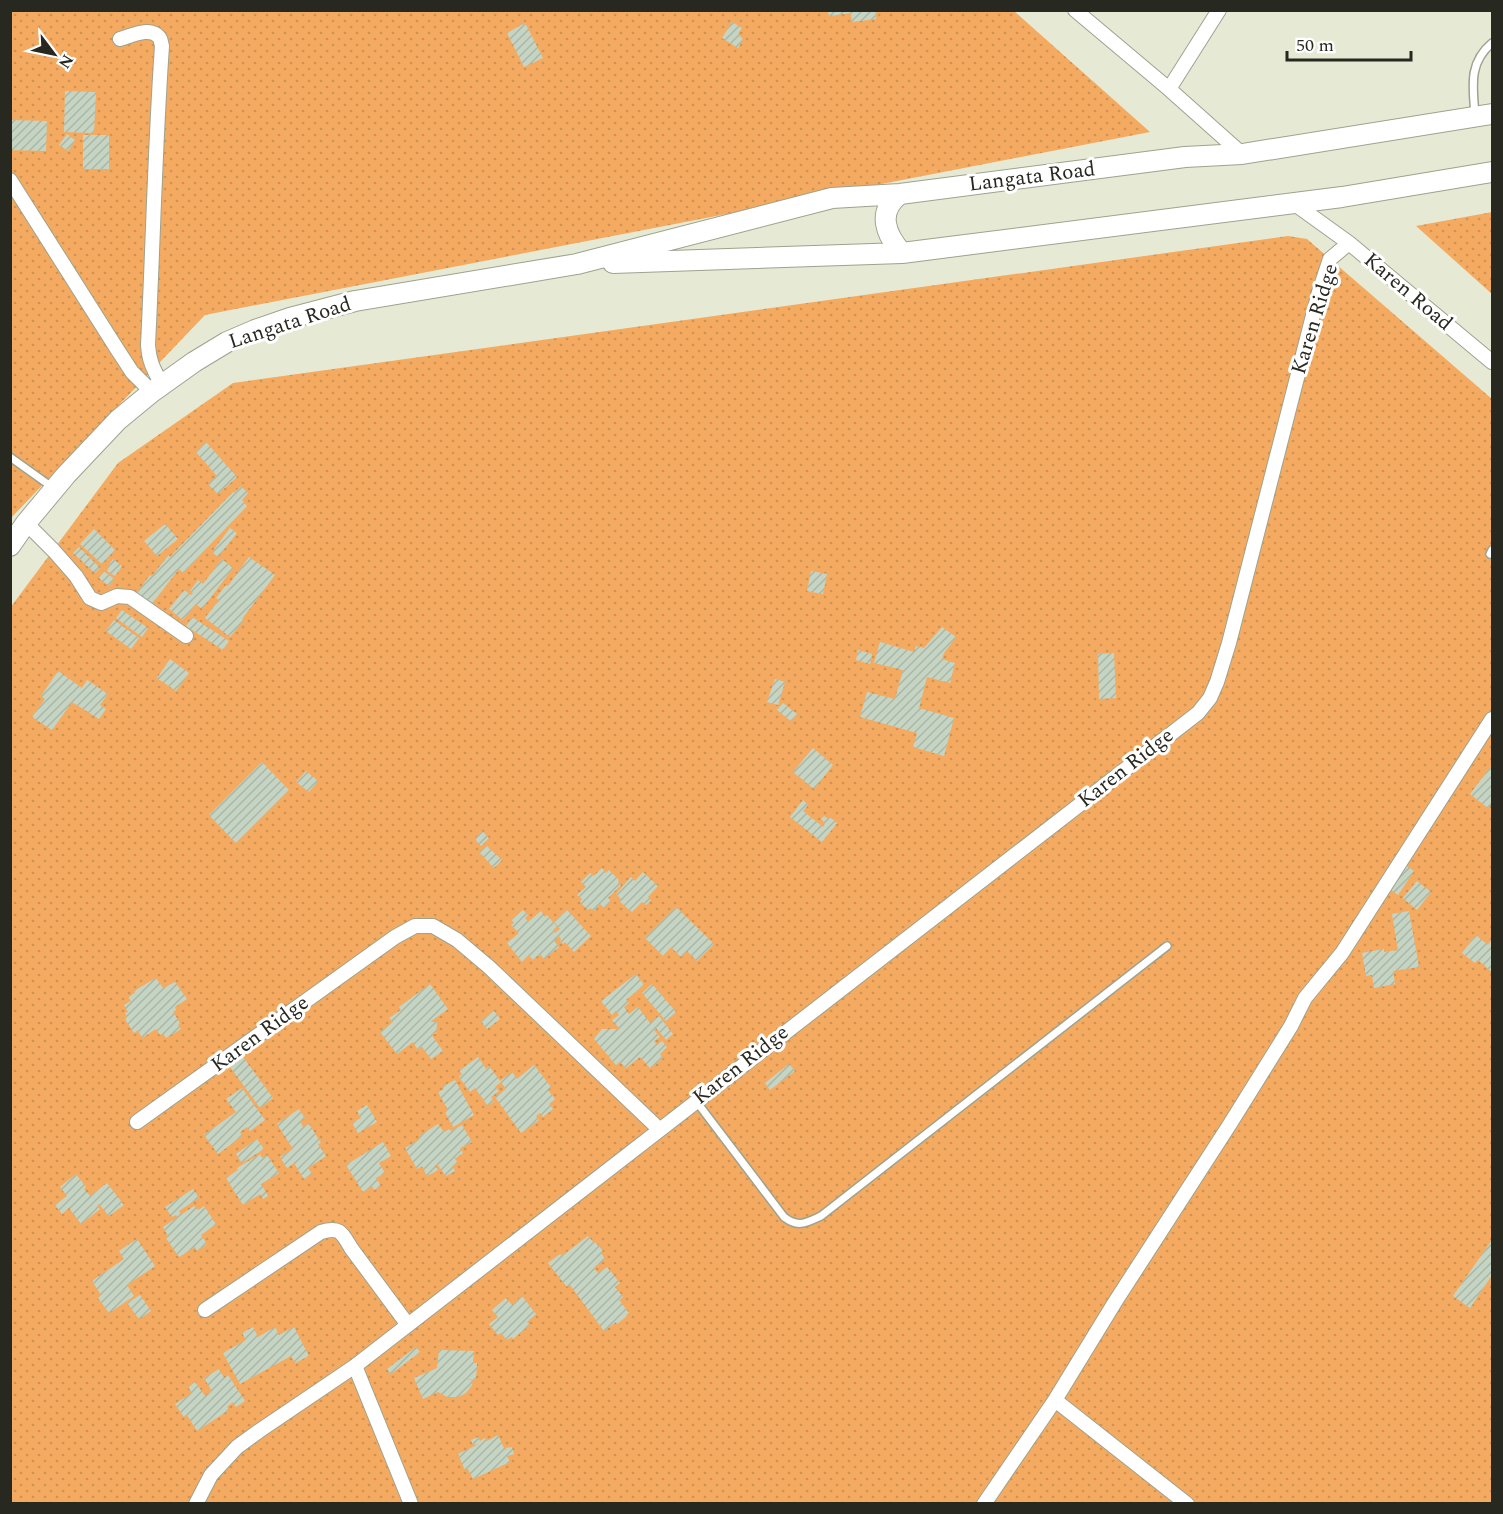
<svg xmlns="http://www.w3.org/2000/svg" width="1503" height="1514" viewBox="0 0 1503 1514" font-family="Spectral,serif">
	<defs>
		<pattern id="garden-dots" width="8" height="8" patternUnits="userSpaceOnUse" patternTransform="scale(1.5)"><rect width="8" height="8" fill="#f4ab61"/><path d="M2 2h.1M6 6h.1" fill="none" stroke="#d19354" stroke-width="1.8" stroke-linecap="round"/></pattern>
		<pattern id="building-hatch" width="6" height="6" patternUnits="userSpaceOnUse" patternTransform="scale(1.5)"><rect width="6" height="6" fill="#c6d5c3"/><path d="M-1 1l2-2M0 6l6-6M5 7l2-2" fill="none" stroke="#aab7a7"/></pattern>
	</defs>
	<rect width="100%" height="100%" fill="#e6ead5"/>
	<!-- garden -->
	<path fill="url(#garden-dots)" d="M11 11H1014L1150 132 205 315 11 518Z
		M1492 212V294L1416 226Z
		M1288 236 1307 239 1492 399V1503H11L10 608 118 463 233 383Z"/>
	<!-- building -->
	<path fill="url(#building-hatch)" d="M828 10H875L876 19 852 22 851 13 829 16Z
		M732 22 742 28 738 34 743 39 738 48 722 38Z
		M525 23 543 58 524 67 507 33Z
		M65 91 96 92 94 133 64 132Z
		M10 120 47 121 46 151 10 150Z
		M67 134 75 140 68 151 59 145Z
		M83 135H109V169H83Z
		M206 442 237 477 218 494 208 484 217 476 196 452Z
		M241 486 248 493 242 500 247 506 183 573 179 569 151 605 136 594 150 575 152 576 168 556 170 557 233 492 234 493Z
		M165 524 178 539 157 556 144 541Z
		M230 528 237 533 218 557 212 552Z
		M94 529 115 550 102 564 80 544Z
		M79 547 100 568 95 573 73 553Z
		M249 557 275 575 242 619 244 620 230 637 205 618 219 600 216 598 226 585 228 586Z
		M113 559 122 566 115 576 107 571 109 567 108 566Z
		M222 559 233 568 202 609 196 604 183 620 169 609 184 590 191 595 193 593 190 591 198 580 203 584Z
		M104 571 114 579 109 586 99 578Z
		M811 571 827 574 823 594 807 591Z
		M122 610 148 628 142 637 116 618Z
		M192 617 229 641 223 650 186 626Z
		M114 620 139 638 131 649 106 631Z
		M942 627 956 637 944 653 942 659 955 663 950 683 927 677 919 708 954 718 944 756 913 747 917 733 860 717 867 692 895 699 903 670 874 663 880 642 914 652 916 646 924 648Z
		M858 650 872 654 870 664 856 660Z
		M1114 653 1116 698 1099 699 1098 654Z
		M170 659 189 673 176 691 157 678Z
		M58 671 82 688 87 680 108 694 100 705 106 709 99 719 72 702 52 730 32 717 45 699 41 696Z
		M775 679 785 682 778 705 767 702Z
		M783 703 797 714 791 721 777 710Z
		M813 748 833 765 814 789 793 772Z
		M262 762 289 790 236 843 209 815Z
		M1492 765V803L1488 808 1470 794Z
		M306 771 318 781 309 792 296 782Z
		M803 800 808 805 803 811 823 827 825 823 821 819 824 816 828 819 830 817 837 823 822 842 790 817Z
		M482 831 489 838 481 846 475 839Z
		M487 846 502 860 494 868 479 852Z
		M1403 863 1414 871 1398 895 1387 887Z
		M602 868 606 873 609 870 619 880 618 882 621 885 608 898 611 901 604 908 600 904 594 911 590 908 588 910 580 902 582 899 577 895 586 887 581 882 590 873 594 876Z
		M643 872 658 886 648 897 651 900 646 905 642 902 632 912 619 901 621 899 616 894 631 877 635 881Z
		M1417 881 1431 892 1417 910 1403 898Z
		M676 907 714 944 697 961 687 951 681 957 671 947 663 956 645 938Z
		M523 910 528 915 525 918 528 922 541 911 545 917 547 915 557 927 553 930 555 933 560 929 554 922 567 910 591 936 574 952 565 942 563 944 560 941 561 939 559 936 554 941 559 947 544 959 540 954 533 960 529 955 522 962 507 943 519 933 511 925 514 923 511 920Z
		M1409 911 1419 967 1393 971 1395 984 1374 988 1372 975 1366 976 1362 953 1384 949V952L1398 950 1392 914Z
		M1476 935 1488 945 1492 939V972L1478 960 1475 963 1462 953Z
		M636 974 644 985 626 1000 629 1003 624 1007 629 1014 638 1007 650 1023 659 1016 673 1034 666 1040 656 1028 654 1030 660 1037 654 1041 657 1045 662 1041 667 1047 660 1054 663 1058 650 1068 640 1057 626 1068 620 1062 616 1065 594 1039 602 1029H620L612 1020 619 1015 616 1011 612 1015 601 1001Z
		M156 978 163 988 175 982 187 999 175 1007 176 1010 173 1012 180 1023 178 1025 181 1029 166 1038 163 1033 160 1035 156 1029 142 1038 138 1030 134 1033 125 1019 127 1017 125 1013 128 1012 124 1005 131 1001 128 997 135 993 134 991Z
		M430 984 448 1009 430 1022H437L436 1034H431L443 1051 431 1059 422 1047 418 1050 413 1042 397 1054 380 1032 393 1022 389 1018 401 1010 399 1007Z
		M652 984 676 1012 666 1021 642 993Z
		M494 1011 500 1019 487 1029 481 1021Z
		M243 1057 273 1098 260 1108 230 1067Z
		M478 1057 486 1069 489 1066 500 1081 512 1072 517 1079 534 1065 551 1087 548 1090 555 1099 549 1104 553 1109 543 1117 540 1113 536 1116 539 1120 521 1133 495 1097 506 1089 500 1081 501 1082 495 1087 499 1091 491 1097 494 1101 488 1106 475 1088 470 1092 459 1077 462 1074 459 1071Z
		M789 1064 795 1071 770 1090 765 1083Z
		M455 1080 474 1115 453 1127 445 1112 448 1110 438 1092 444 1089 442 1087Z
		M242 1088 265 1120 250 1131 247 1127 240 1132 242 1136 218 1154 204 1135 236 1112 226 1099Z
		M367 1105 377 1122 358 1133 352 1123 361 1118 357 1111Z
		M299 1109 305 1119 300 1121 303 1127 309 1124 321 1143 318 1144 326 1156 308 1168 312 1174 304 1179 294 1163 287 1168 280 1157 293 1149 277 1124Z
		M438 1124 444 1132 449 1129 451 1131 462 1125 472 1142 460 1148 463 1153 456 1158 453 1156 458 1163 452 1166 455 1171 446 1176 437 1164 435 1166 438 1170 427 1176 422 1166 417 1169 405 1148 420 1139 419 1136Z
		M257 1139 264 1149 242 1163 236 1154Z
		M383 1142 391 1156 379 1163 385 1173 376 1178 381 1186 374 1190 372 1186 363 1192 346 1165Z
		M260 1154 262 1158 267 1155 279 1173 261 1184 268 1196 263 1199 260 1194 243 1205 226 1178 238 1170 237 1168Z
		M76 1174 86 1187 84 1189 90 1196 107 1183 124 1205 109 1216 99 1204 97 1206 100 1209 81 1224 69 1208 62 1214 55 1205 67 1196 60 1187Z
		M193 1189 199 1198 179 1211 181 1215 194 1206 198 1210 204 1206 216 1224 201 1235 207 1244 197 1251 195 1247 179 1257 166 1238 168 1236 163 1227 178 1217 176 1215 172 1217 165 1207Z
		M588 1236 594 1243 595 1242 603 1251 601 1253 605 1259 594 1268 598 1273 607 1267 620 1283 615 1287 623 1297 619 1300 629 1313 626 1315 627 1316 617 1324 616 1322 604 1331 570 1285 567 1287 548 1263 560 1254 562 1256Z
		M137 1239 155 1266 127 1285 134 1296 109 1313 98 1298 101 1295 92 1281 124 1259 119 1251Z
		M1492 1240V1275L1470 1308 1453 1296Z
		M140 1295 151 1311 139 1319 127 1303Z
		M522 1296 536 1314 527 1322 530 1325 513 1339 512 1337 507 1340 501 1333 498 1335 489 1324 498 1317 492 1310 506 1298 512 1305Z
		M253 1327 258 1337 275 1327 279 1335 294 1327 309 1356 295 1363 291 1356 240 1384 223 1353 246 1340 242 1333Z
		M416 1347 420 1352 391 1374 387 1369Z
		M439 1350 474 1351 473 1363H477L476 1380 466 1379 473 1381 472 1385 466 1393 458 1397H447L438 1392 423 1399 414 1378 437 1368Z
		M219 1369 224 1378 228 1375 245 1401 236 1407 233 1402 227 1407 229 1410 197 1431 187 1415 184 1417 175 1404 192 1393 188 1387 195 1382 205 1396 212 1391 204 1378Z
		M498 1435 505 1450H506V1448L512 1447 514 1454 507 1456 510 1462 473 1479 468 1469 465 1470 458 1454 479 1444 473 1445 471 1440 478 1437 480 1441 485 1438 487 1441Z"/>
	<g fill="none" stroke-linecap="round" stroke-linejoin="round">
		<!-- lane casing -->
		<g stroke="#9ea28e" stroke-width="10">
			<path id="lane" d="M1475 115C1473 87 1468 63 1492 43
				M10 457 52 487
				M1490 554 1492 550
				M696 1101 784 1217C798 1228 806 1223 821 1216L1167 946"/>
		</g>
		<!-- street casing -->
		<g stroke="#9ea28e" stroke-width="16">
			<path id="street" d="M1075 10 1169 89 1242 154
				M120 39C131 36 150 26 159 37 161 39 161 43 162 46 155 145 153 245 148 345 149 362 154 370 162 385
				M1169 89 1219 10
				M10 180 117 349 132 372 152 392
				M1292 202 1349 243 1492 362
				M26 523 54 551 76 576 90 598 101 603 117 596 130 597 186 636
				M137 1122 395 937 415 926H433L457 940 489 967 659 1129
				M205 1310 321 1232C340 1226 342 1233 351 1248L408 1325
				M355 1366 411 1504
				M1055 1400 1187 1504
				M196 1504 211 1475 237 1447 259 1431 355 1366 1198 713 1210 698 1217 682 1229 643 1319 292 1330 259 1349 243
				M984 1504 1055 1400 1115 1302 1230 1124 1291 1026 1305 998 1342 953 1492 719"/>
		</g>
		<!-- secondary casing -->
		<g stroke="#9ea28e" stroke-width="22">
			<path id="secondary" d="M900 194C876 212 886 235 902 253
				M613 263 902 253 1342 197 1492 172
				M10 546 26 523 66 475 118 420 152 392 194 362 227 342 255 330 290 318 355 301 577 264 832 198 900 194 1185 157 1242 154 1492 114"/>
		</g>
		<!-- lane -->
		<use href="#lane" stroke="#fff" stroke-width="7"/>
		<!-- street -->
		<use href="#street" stroke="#fff" stroke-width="14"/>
		<!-- secondary -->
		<use href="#secondary" stroke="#fff" stroke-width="20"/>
	</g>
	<g text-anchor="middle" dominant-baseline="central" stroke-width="6" stroke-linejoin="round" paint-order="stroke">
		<!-- street labels -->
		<g font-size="21" fill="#272820" stroke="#fff">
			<text transform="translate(1032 177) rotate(-7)">Langata Road</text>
			<text transform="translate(1408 292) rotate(40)">Karen Road</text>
			<text transform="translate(1315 319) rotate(-73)">Karen Ridge</text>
			<text transform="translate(290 323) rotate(-18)">Langata Road</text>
			<text transform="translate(1126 768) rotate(-38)">Karen Ridge</text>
			<text transform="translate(260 1034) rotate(-36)">Karen Ridge</text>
			<text transform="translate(741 1065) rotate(-38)">Karen Ridge</text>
		</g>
	</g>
	<!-- border -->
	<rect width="1503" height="1514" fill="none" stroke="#272820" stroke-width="24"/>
	<!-- north arrow -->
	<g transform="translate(54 54) rotate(122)" stroke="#ffffff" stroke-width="4.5" paint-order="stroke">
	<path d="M0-4.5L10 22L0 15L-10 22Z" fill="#272820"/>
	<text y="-9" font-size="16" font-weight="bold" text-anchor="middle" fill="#272820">N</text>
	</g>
	<!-- scale -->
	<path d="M1287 51v9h124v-9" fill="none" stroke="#272820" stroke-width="3"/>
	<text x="1296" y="51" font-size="18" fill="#272820" stroke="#ffffff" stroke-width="4.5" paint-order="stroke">50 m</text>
</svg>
